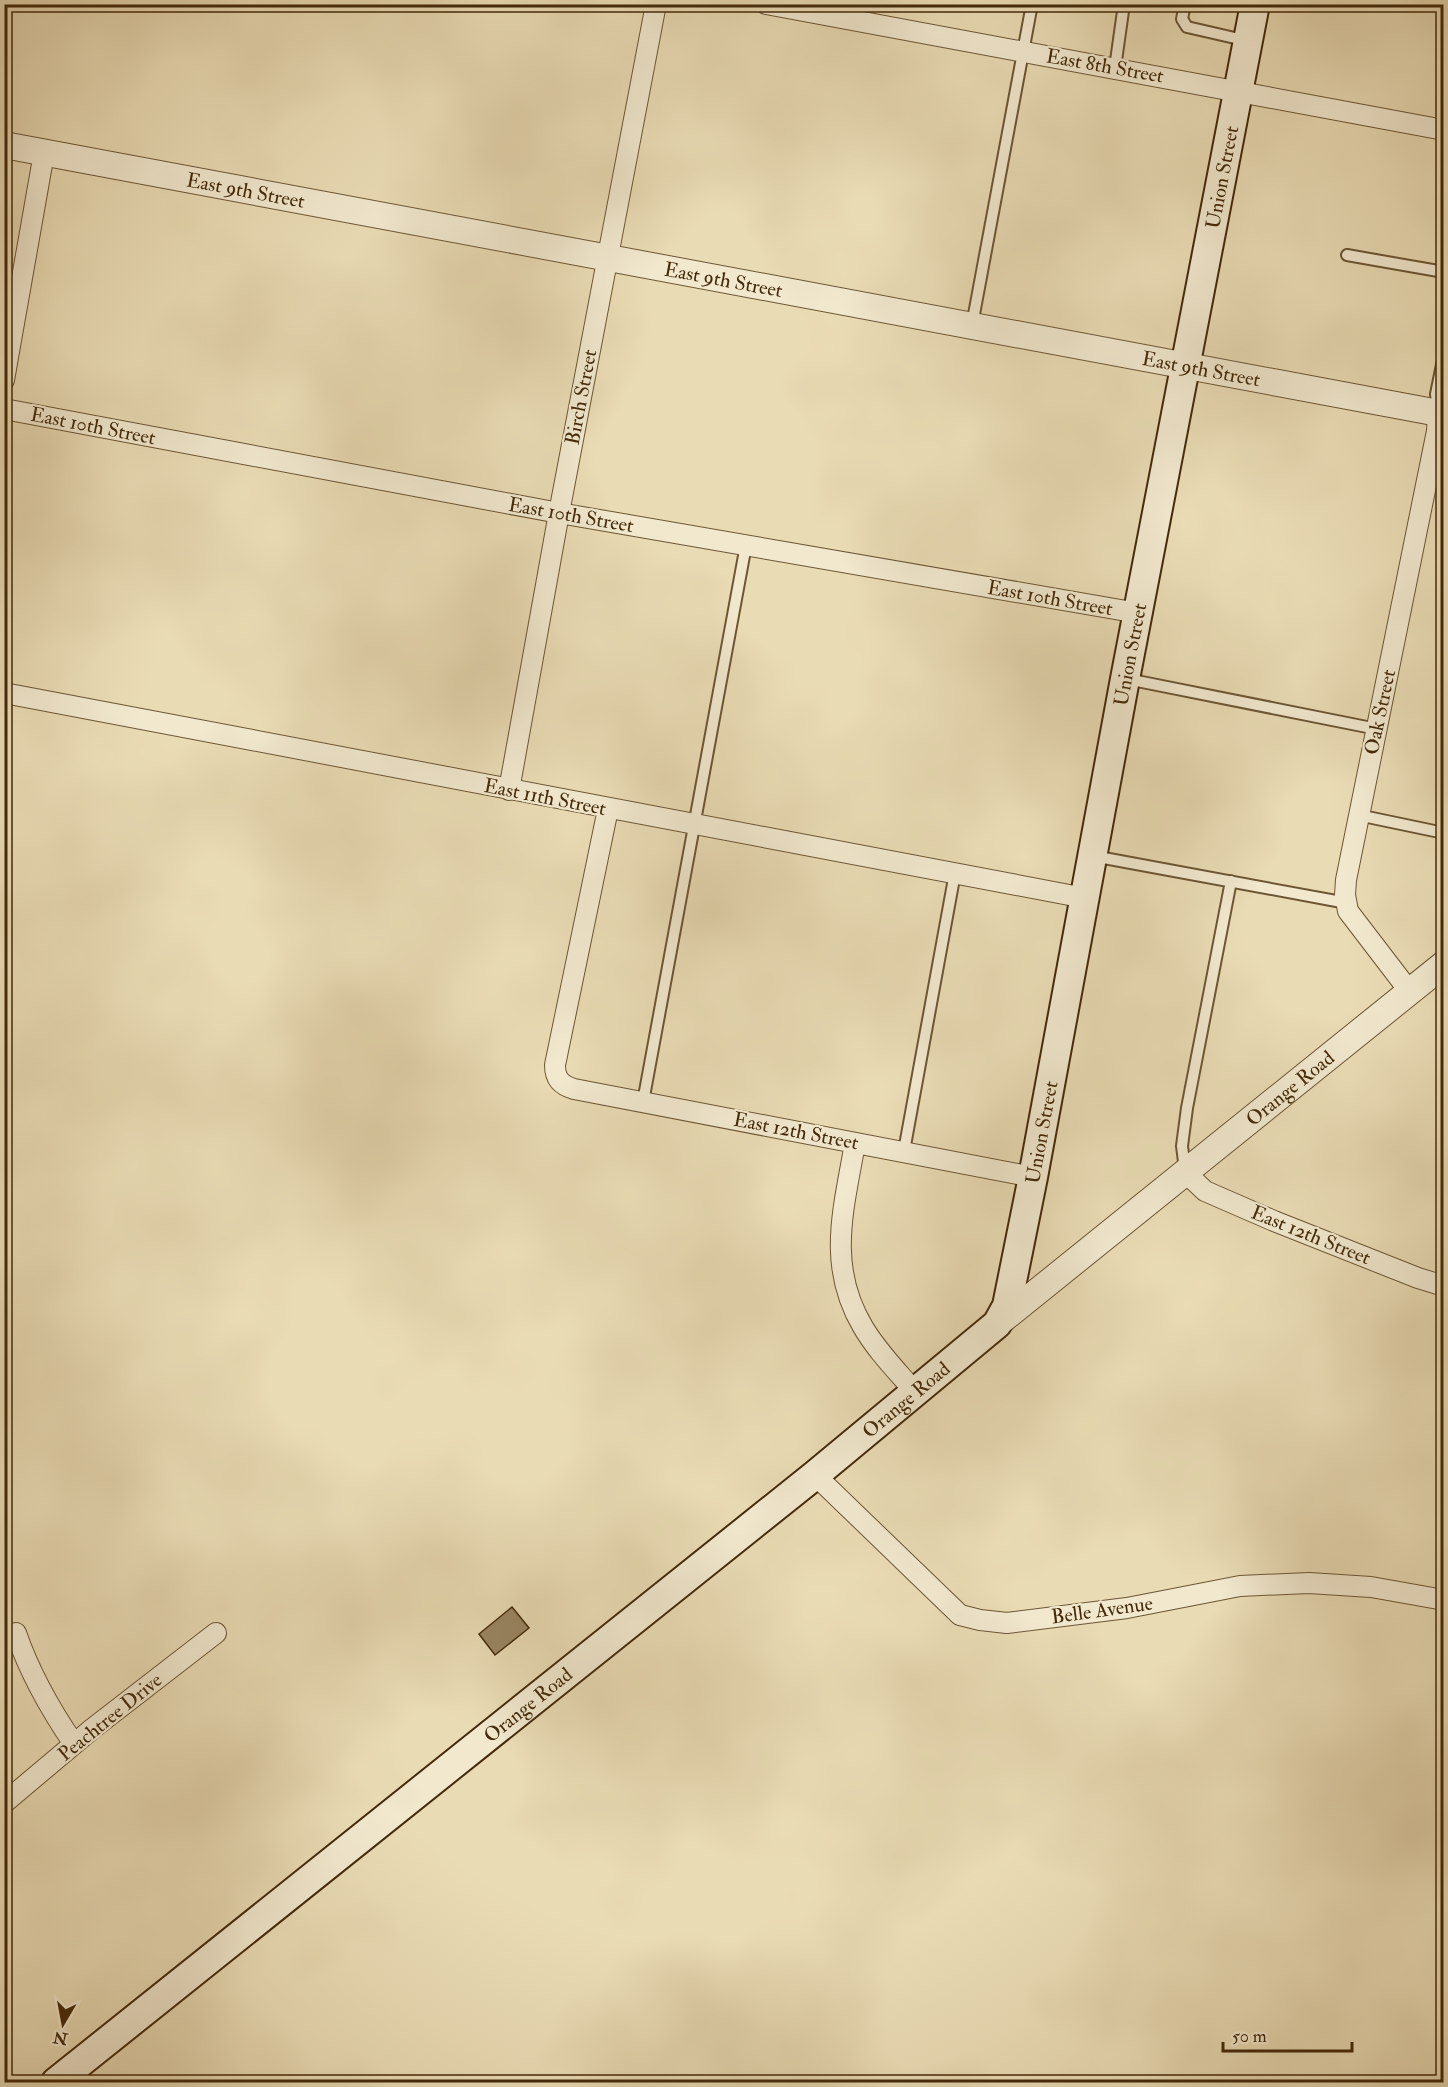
<svg xmlns="http://www.w3.org/2000/svg" width="1448" height="2087" viewBox="0 0 1448 2087" font-family="'IM FELL Double Pica',serif">
	<rect width="100%" height="100%" fill="#e9dbb4"/>
	<filter id="stains"><feTurbulence type="fractalNoise" baseFrequency=".00333" numOctaves="4"/><feColorMatrix values="0 0 0 0 .2 0 0 0 0 .09 0 0 0 0 .02 0 0 0 .5 -.17"/></filter>
	<radialGradient id="worn" r=".72"><stop offset=".6" stop-color="#630" stop-opacity="0"/><stop offset="1" stop-color="#630" stop-opacity=".3"/></radialGradient>
	<!-- building -->
	<path fill="#998662" stroke="#432a0a" stroke-width="1.5" d="M512 1607 529 1628 495 1655 479 1634Z"/>
	<g fill="none" stroke-linecap="round" stroke-linejoin="round">
		<!-- service casing -->
		<g stroke="#6c5634" stroke-width="14">
			<path id="service" d="M1185 4 1182 19 1187 27 1248 41
				M1115 68 1124 4
				M1347 255 1444 272
				M972 325 1032 4
				M1438 413 1436 394 1444 355
				M1127 679 1377 729
				M1358 815 1444 833
				M1093 856 1347 903
				M643 1102 746 545
				M904 1151 955 873
				M1185 1170 1182 1146 1187 1108 1231 881"/>
		</g>
		<!-- minor casing -->
		<g stroke="#6c5634" stroke-width="22">
			<path id="minor" d="M766 4 1444 130
				M4 380 44 153
				M4 409 559 513 1138 613
				M4 693 1085 898
				M509 790 559 513 656 4
				M608 809 555 1065C555 1079 561 1085 574 1089L1033 1177
				M1410 992 1348 911 1345 895 1346 880 1437 431 1438 413
				M855 1143C844 1208 826 1265 863 1327 877 1351 897 1371 915 1392
				M1186 1173 1205 1191 1274 1221 1418 1278 1444 1286
				M815 1475 960 1615 980 1620 1007 1623 1127 1608 1240 1586 1309 1583 1371 1587 1444 1600
				M16 1633C30 1674 50 1709 74 1744
				M4 1803 92 1729 216 1633"/>
		</g>
		<!-- tertiary casing -->
		<g stroke="#6c5634" stroke-width="28">
			<g id="tertiary">
				<path id="s1" d="M4 145 1444 414"/>
				<path id="s2" d="M997 1324 1444 964"/>
			</g>
		</g>
		<!-- secondary casing -->
		<g stroke="#432a0a" stroke-width="32">
			<g id="secondary">
				<path id="s3" d="M56 2082 815 1475 997 1324 1007 1306 1033 1177 1125 679 1255 4"/>
			</g>
		</g>
		<!-- service -->
		<use href="#service" stroke="#f1e8ce" stroke-width="10"/>
		<!-- minor -->
		<use href="#minor" stroke="#f1e8ce" stroke-width="20"/>
		<!-- tertiary -->
		<use href="#tertiary" stroke="#f1e8ce" stroke-width="26"/>
		<!-- secondary -->
		<use href="#secondary" stroke="#f1e8ce" stroke-width="28"/>
	</g>
	<g text-anchor="middle" dominant-baseline="central" stroke-width="4.5" stroke-linejoin="round" paint-order="stroke">
		<!-- street labels -->
		<g font-size="20" fill="#432a0a" stroke="#f1e8ce">
			<text transform="translate(1105 66) rotate(10)">East 8th Street</text>
			<text stroke="none"><textPath href="#s3" startOffset="2378">Union Street</textPath></text>
			<text stroke="none"><textPath href="#s1" startOffset="246">East 9th Street</textPath></text>
			<text stroke="none"><textPath href="#s1" startOffset="732">East 9th Street</textPath></text>
			<text stroke="none"><textPath href="#s1" startOffset="1218">East 9th Street</textPath></text>
			<text transform="translate(581 397) rotate(-79)">Birch Street</text>
			<text transform="translate(93 426) rotate(11)">East 10th Street</text>
			<text transform="translate(571 515) rotate(10)">East 10th Street</text>
			<text transform="translate(1050 598) rotate(10)">East 10th Street</text>
			<text stroke="none"><textPath href="#s3" startOffset="1892">Union Street</textPath></text>
			<text transform="translate(1380 712) rotate(-78)">Oak Street</text>
			<text transform="translate(545 797) rotate(11)">East 11th Street</text>
			<text stroke="none"><textPath href="#s2" startOffset="376">Orange Road</textPath></text>
			<text transform="translate(796 1131) rotate(11)">East 12th Street</text>
			<text stroke="none"><textPath href="#s3" startOffset="1406">Union Street</textPath></text>
			<text transform="translate(1311 1235) rotate(22)">East 12th Street</text>
			<text stroke="none"><textPath href="#s3" startOffset="1090">Orange Road</textPath></text>
			<text transform="translate(1102 1610) rotate(-8)">Belle Avenue</text>
			<text stroke="none"><textPath href="#s3" startOffset="604">Orange Road</textPath></text>
			<text transform="translate(110 1717) rotate(-39)">Peachtree Drive</text>
		</g>
	</g>
	<!-- margin -->
	<rect width="1448" height="2087" fill="none" stroke="#e9dbb4" stroke-width="24"/>
	<rect x="6" y="6" width="1436" height="2075" fill="none" stroke="#432a0a" stroke-width="3"/>
	<rect x="12" y="12" width="1424" height="2063" fill="none" stroke="#432a0a" stroke-width="1.5"/>
	<!-- north arrow -->
	<g transform="translate(63 2024) rotate(190)" stroke="#f1e8ce" stroke-width="4.5" paint-order="stroke">
	<path d="M0-4.5L10 22L0 15L-10 22Z" fill="#432a0a"/>
	<text y="-9" font-size="16" font-weight="bold" text-anchor="middle" fill="#432a0a">N</text>
	</g>
	<!-- scale -->
	<path d="M1223 2042v9h129v-9" fill="none" stroke="#432a0a" stroke-width="3"/>
	<text x="1232" y="2042" font-size="18" fill="#432a0a" stroke="#f1e8ce" stroke-width="4.5" paint-order="stroke">50 m</text>
	<rect width="100%" height="100%" filter="url(#stains)"/>
	<rect width="100%" height="100%" fill="url(#worn)"/>
</svg>
